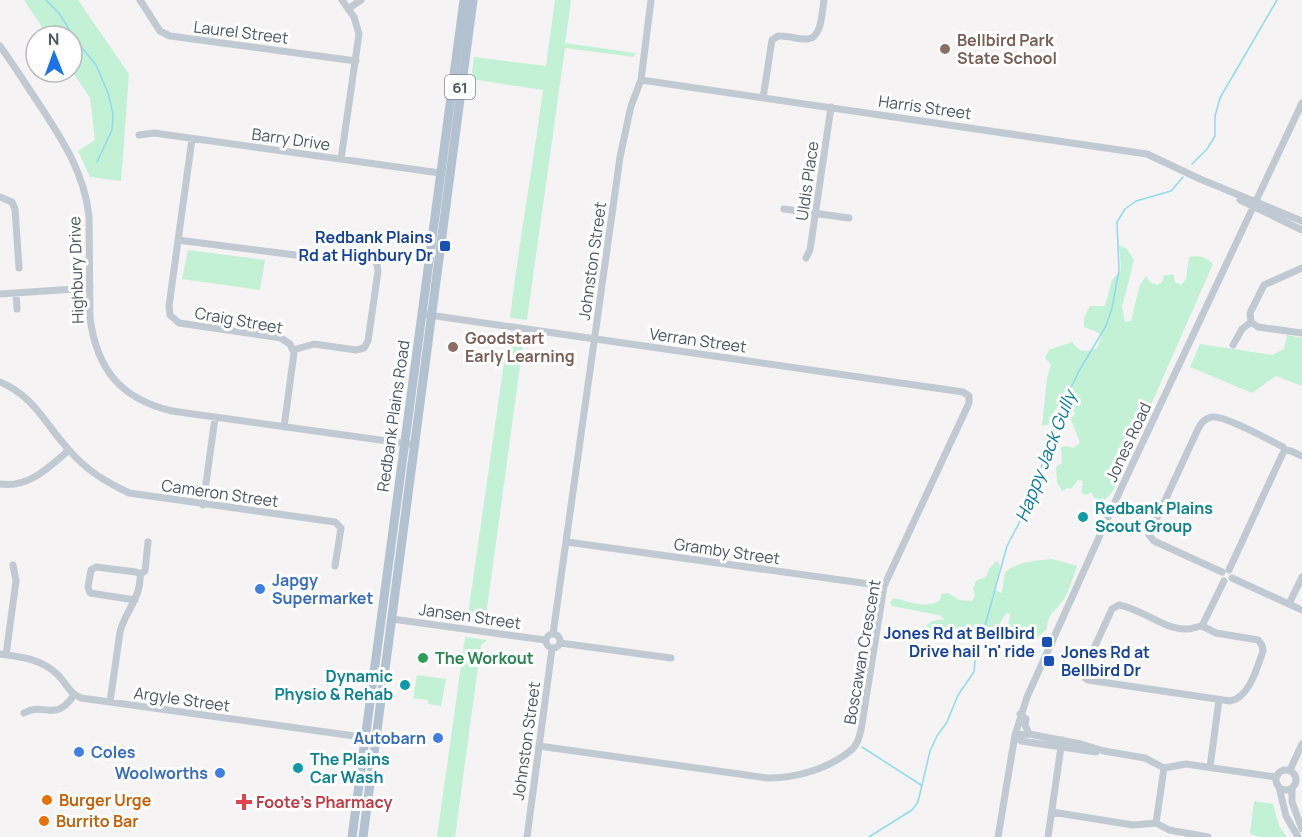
<svg xmlns="http://www.w3.org/2000/svg" width="1302" height="837" viewBox="0 0 1302 837" font-family="Manrope,sans-serif">
	<rect width="100%" height="100%" fill="#f5f3f3"/>
	<!-- green -->
	<path fill="#c3f1d5" d="M24 0H78L129 74 121 181 90 177 78 151 95 140 90 98 72 71V36H48Z
		M555 0H571L565 43 635 53 634 57 565 48 527 320 510 318C519 241 533 166 543 90L471 79 474 57 546 66Z
		M1119 245 1127 249 1134 260 1122 307 1125 322 1131 321 1140 285 1146 276 1151 283 1158 285 1163 281V276L1173 274 1175 282 1181 285 1186 279 1189 257C1199 255 1207 257 1213 264L1113 491 1104 501 1095 499 1091 492 1087 495 1081 493 1083 481 1078 480 1071 489 1068 488 1062 491 1057 482 1056 467 1062 463 1061 447 1067 446 1073 448 1080 443 1071 419 1075 413 1068 404 1061 403 1054 411 1052 424 1042 426 1047 378 1051 364 1045 358 1049 350 1072 342C1080 353 1085 352 1097 348L1102 336 1095 331 1084 327V318L1090 306H1105L1112 280 1121 270Z
		M188 250 265 260 260 290 182 279Z
		M508 335 524 337 485 623 463 620 468 615Z
		M1287 335 1302 338V386L1276 376 1252 393 1190 367 1200 344 1272 355 1284 349Z
		M1052 559 1077 566C1073 578 1070 589 1064 599 1057 610 1047 614 1047 629L1036 638 1011 636 1008 627 1010 614 1007 613C1000 619 999 629 992 637L961 631 950 632 928 628 926 625 933 621 945 619 938 615 892 606 890 603 893 598C908 601 928 610 940 600L941 594 948 593 959 600 972 601 975 596 973 589 976 581 986 577 989 569 996 561 999 563 1000 569 994 590 1002 593 1005 572C1019 561 1034 561 1052 559Z
		M465 637 487 640 481 645 455 837H437Z
		M417 675 446 679 441 706 428 704V700L413 698Z
		M1254 801 1273 804 1279 826 1287 837H1260L1250 834Z"/>
	<g fill="none" stroke-linecap="round" stroke-linejoin="round">
		<!-- stream -->
		<path stroke="#90daee" stroke-width="1.5" d="M46 0 59 13 75 39 96 65 108 93 113 114 112 130 97 162
			M1192 164 1207 149 1215 136V116L1220 98 1277 0
			M983 633 1007 546 1029 504 1061 408 1079 371 1106 326 1112 308 1119 270 1117 222 1125 209 1136 201 1171 191 1183 177
			M862 747 921 785
			M869 837 912 810 918 802 930 751 937 736 947 722 958 695 974 672 976 648 980 639"/>
		<!-- minor -->
		<path stroke="#c1cad2" stroke-width="7" d="M140 0 160 31 170 36 356 61
			M348 9 361 0
			M0 46C13 64 25 83 37 101 61 138 84 171 89 216L90 318C97 370 121 399 172 411L409 444
			M641 80 1147 154 1200 179 1302 221
			M763 98 772 40 778 36C788 35 798 40 808 39 822 38 822 11 824 0
			M139 135 154 133 440 173
			M192 139 169 306 170 315 179 323 281 338 290 344 294 353 284 427
			M341 159 359 34 354 17 342 0
			M0 197 12 202 15 209 19 268
			M1240 200 1302 230
			M784 209 849 218
			M178 240 303 256 368 255 373 259 377 264 378 271 368 341 364 348 356 350 314 344 293 350
			M806 258 810 250 831 107
			M1302 268 1264 285 1250 313 1251 322 1258 327 1302 333
			M16 293 17 309
			M0 294 90 288
			M422 314 963 392 969 396V403L884 586 861 730C859 738 857 746 850 751 828 769 796 778 768 778L539 746
			M1233 345 1242 329 1251 322
			M0 382C34 396 45 424 69 450 86 470 106 482 129 493L335 522 341 528 335 566
			M0 484C29 488 48 468 69 450
			M203 505 215 418
			M567 542 884 586
			M1229 570 1282 455 1285 450 1291 451 1302 456
			M1222 572 1154 541 1149 535 1198 429C1201 423 1205 418 1212 417 1224 415 1269 440 1283 447L1285 450
			M1232 578 1302 610
			M135 600 90 593 88 587 91 570 96 567 136 572 140 574
			M1289 604 1302 577
			M1119 605C1143 609 1163 630 1188 629 1193 629 1197 626 1202 626L1216 633 1258 640 1262 645 1263 651C1257 668 1249 698 1230 701L1088 680 1085 678 1084 670 1112 609Z
			M392 619 545 640
			M1202 626 1224 581
			M546 641a7 7 0 1 1 14 0a7 7 0 1 1-14 0Z
			M553 634 620 157 631 106 641 80 651 0
			M560 643 671 658
			M0 654C21 657 42 659 58 675 66 683 69 693 81 698L376 739
			M6 655 16 581 13 565
			M110 702 120 632C125 611 142 597 140 574L145 571 148 542
			M24 713C46 701 54 724 74 695
			M1020 714 1026 719 1025 725 1029 734
			M1015 735 1029 734 1081 744 1104 751 1145 758 1164 768 1186 764 1276 777
			M1015 735 1021 741 1096 752
			M1210 767 1219 700
			M1276 780a10 10 0 1 1 20 0a10 10 0 1 1-20 0Z
			M1290 770 1302 744
			M1279 787 1286 816 1298 837
			M1292 788V802L1302 829
			M1052 812 1133 825 1156 823 1169 830 1208 837
			M1156 823 1164 768
			M527 837 552 649
			M998 837 1015 735 1027 697 1124 482 1302 103
			M1048 837 1062 740"/>
		<!-- major -->
		<path stroke="#b3c2d1" stroke-width="9" d="M352 837 464 0
			M363 837 473 0"/>
	</g>
	<!-- markers -->
	<g fill="#8d6e63" stroke="#fff" stroke-width="2">
		<circle cx="945" cy="49" r="6"/>
		<circle cx="453" cy="347" r="6"/>
	</g>
	<g fill="#1a4fb4" stroke="#fff" stroke-width="2">
		<rect x="439" y="240" width="12" height="12" rx="3"/>
		<rect x="1041" y="636" width="12" height="12" rx="3"/>
		<rect x="1043" y="655" width="12" height="12" rx="3"/>
	</g>
	<g fill="#0f9aa8" stroke="#fff" stroke-width="2">
		<circle cx="1083" cy="517" r="6"/>
		<circle cx="405" cy="685" r="6"/>
		<circle cx="298" cy="768" r="6"/>
	</g>
	<g fill="#3f7fe0" stroke="#fff" stroke-width="2">
		<circle cx="260" cy="589" r="6"/>
		<circle cx="438" cy="738" r="6"/>
		<circle cx="79" cy="752" r="6"/>
		<circle cx="220" cy="773" r="6"/>
	</g>
	<circle fill="#2e9e5b" stroke="#fff" stroke-width="2" cx="423" cy="658" r="6"/>
	<g fill="#e8710a" stroke="#fff" stroke-width="2">
		<circle cx="47" cy="800" r="6"/>
		<circle cx="44" cy="821" r="6"/>
	</g>
	<path fill="#e0444e" stroke="#fff" stroke-width="2" d="M241 793h6v6h6v6h-6v6h-6v-6h-6v-6h6z"/>
	<g text-anchor="middle" dominant-baseline="central" stroke-width="6" stroke-linejoin="round" paint-order="stroke">
		<!-- shield labels -->
		<rect fill="#fff" stroke="#808990" stroke-width="1.5" x="445" y="75" width="30" height="24" rx="4.5"/>
		<g font-size="15" font-weight="bold" fill="#4a5661">
			<text x="460" y="87">61</text>
		</g>
		<!-- street labels -->
		<g font-size="16" fill="#4a5661" stroke="#fff">
			<text transform="translate(241 32) rotate(7)">Laurel Street</text>
			<text transform="translate(925 107) rotate(8)">Harris Street</text>
			<text transform="translate(291 139) rotate(8)">Barry Drive</text>
			<text transform="translate(807 181) rotate(-82)">Uldis Place</text>
			<text transform="translate(592 261) rotate(-82)">Johnston Street</text>
			<text transform="translate(76 270) rotate(-92)">Highbury Drive</text>
			<text transform="translate(239 320) rotate(10)">Craig Street</text>
			<text transform="translate(698 340) rotate(8)">Verran Street</text>
			<text transform="translate(393 416) rotate(-82)">Redbank Plains Road</text>
			<text transform="translate(1128 442) rotate(-65)">Jones Road</text>
			<text transform="translate(220 493) rotate(8)">Cameron Street</text>
			<text transform="translate(727 551) rotate(8)">Gramby Street</text>
			<text transform="translate(470 616) rotate(8)">Jansen Street</text>
			<text transform="translate(862 652) rotate(-80)">Boscawan Crescent</text>
			<text transform="translate(182 699) rotate(8)">Argyle Street</text>
			<text transform="translate(526 741) rotate(-82)">Johnston Street</text>
		</g>
		<!-- education labels -->
		<g font-size="16" font-weight="bold" fill="#785e54" stroke="#fff" text-anchor="start">
			<text x="957" y="40">Bellbird Park<tspan x="957" dy="18">State School</tspan></text>
			<text x="465" y="338">Goodstart<tspan x="465" dy="18">Early Learning</tspan></text>
		</g>
		<!-- transit labels -->
		<g font-size="16" font-weight="bold" fill="#164399" stroke="#fff" text-anchor="end">
			<text x="433" y="237">Redbank Plains<tspan x="433" dy="18">Rd at Highbury Dr</tspan></text>
			<text x="1035" y="633">Jones Rd at Bellbird<tspan x="1035" dy="18">Drive hail 'n' ride</tspan></text>
			<text x="1061" y="652" text-anchor="start">Jones Rd at<tspan x="1061" dy="18">Bellbird Dr</tspan></text>
		</g>
		<!-- culture labels -->
		<g font-size="16" font-weight="bold" fill="#0d838f" stroke="#fff" text-anchor="start">
			<text x="1095" y="508">Redbank Plains<tspan x="1095" dy="18">Scout Group</tspan></text>
			<text x="393" y="676" text-anchor="end">Dynamic<tspan x="393" dy="18">Physio &amp; Rehab</tspan></text>
			<text x="310" y="759">The Plains<tspan x="310" dy="18">Car Wash</tspan></text>
		</g>
		<!-- shop labels -->
		<g font-size="16" font-weight="bold" fill="#366cbe" stroke="#fff" text-anchor="start">
			<text x="272" y="580">Japgy<tspan x="272" dy="18">Supermarket</tspan></text>
			<text x="426" y="738" text-anchor="end">Autobarn</text>
			<text x="91" y="752">Coles</text>
			<text x="208" y="773" text-anchor="end">Woolworths</text>
		</g>
		<!-- leisure labels -->
		<g font-size="16" font-weight="bold" fill="#27864d" stroke="#fff" text-anchor="start">
			<text x="435" y="658">The Workout</text>
		</g>
		<!-- food labels -->
		<g font-size="16" font-weight="bold" fill="#c56008" stroke="#fff" text-anchor="start">
			<text x="59" y="800">Burger Urge</text>
			<text x="56" y="821">Burrito Bar</text>
		</g>
		<!-- health labels -->
		<g font-size="16" font-weight="bold" fill="#be3a42" stroke="#fff" text-anchor="start">
			<text x="256" y="802">Foote's Pharmacy</text>
		</g>
		<!-- water labels -->
		<g font-size="18" font-style="italic" fill="#0c7c9b" stroke="#fff">
			<text transform="translate(1045 456) rotate(-69)">Happy Jack Gully</text>
		</g>
	</g>
	<!-- north arrow -->
	<g transform="translate(54 54) rotate(359)"><circle r="28" fill="#ffffff" stroke="#b7bbc0" stroke-width="1.5"/>
	<path d="M0-4.5L10 22L0 15L-10 22Z" fill="#1a73e8"/>
	<text y="-9" font-size="16" font-weight="bold" text-anchor="middle" fill="#4a5661">N</text>
	</g>
</svg>
